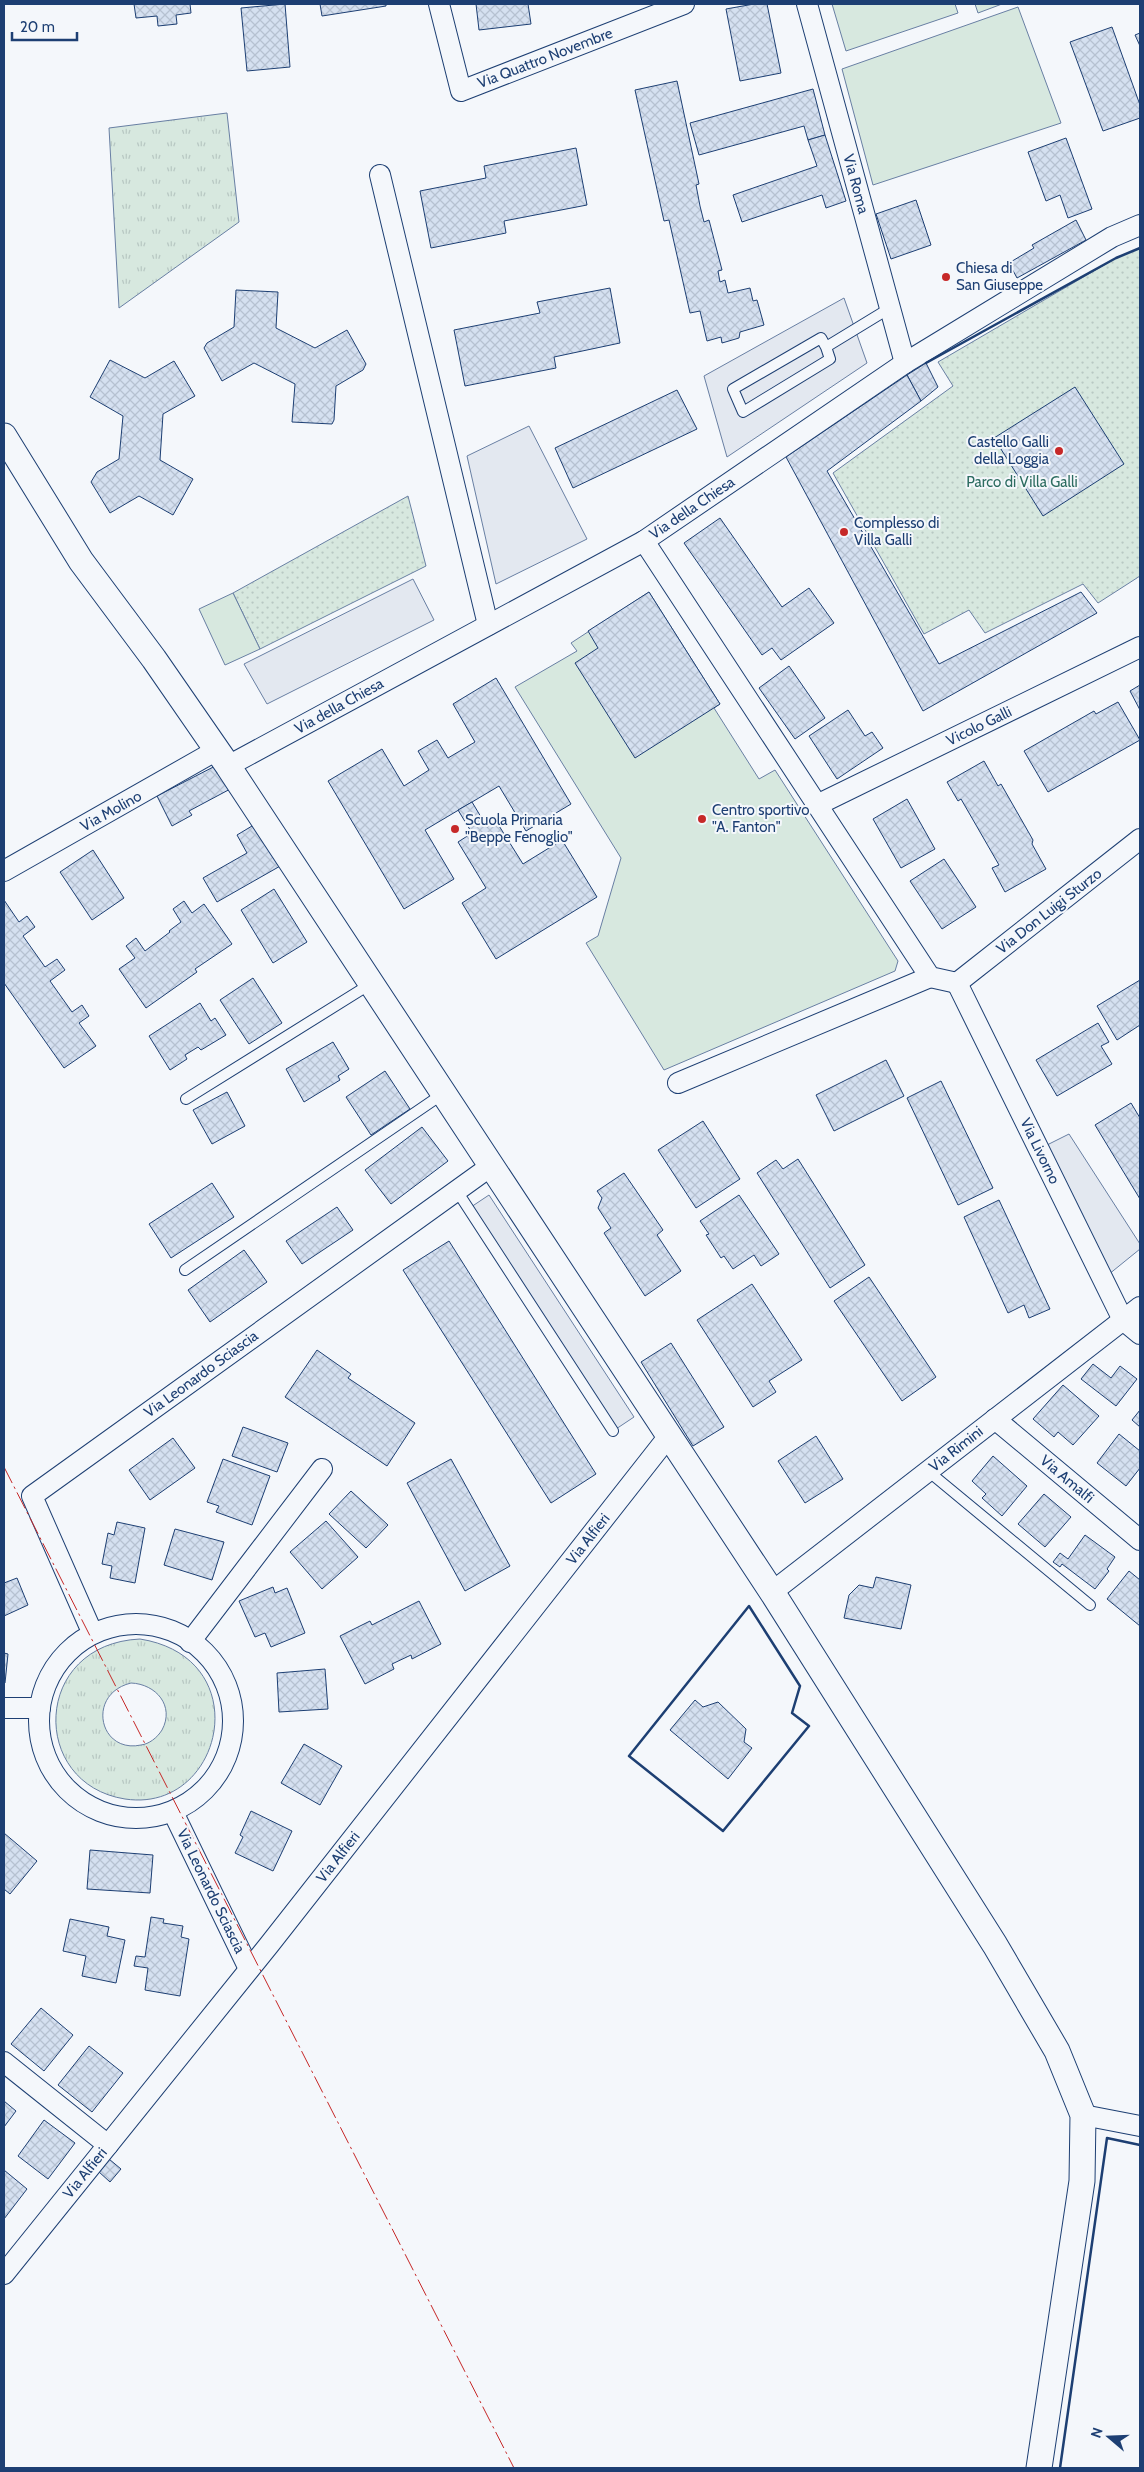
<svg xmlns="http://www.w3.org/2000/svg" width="1144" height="2472" viewBox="0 0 1144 2472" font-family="Cabin,sans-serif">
	<defs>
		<pattern id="grass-tufts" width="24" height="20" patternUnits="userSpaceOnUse" patternTransform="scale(1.25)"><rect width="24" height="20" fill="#d7e8df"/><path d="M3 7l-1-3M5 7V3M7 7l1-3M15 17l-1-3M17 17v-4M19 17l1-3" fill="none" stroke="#b8c8c3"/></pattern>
		<pattern id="park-dots" width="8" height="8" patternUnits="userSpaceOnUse" patternTransform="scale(1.25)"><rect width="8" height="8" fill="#d7e8df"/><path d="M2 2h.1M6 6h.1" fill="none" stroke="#b8c8c3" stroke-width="1.8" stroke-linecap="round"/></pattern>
		<pattern id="building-cross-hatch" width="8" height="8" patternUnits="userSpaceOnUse" patternTransform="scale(1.25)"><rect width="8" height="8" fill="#d5e0f0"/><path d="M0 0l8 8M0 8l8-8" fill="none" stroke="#b6c1d1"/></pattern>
	</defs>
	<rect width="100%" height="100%" fill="#f4f7fb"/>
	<g fill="url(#grass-tufts)" stroke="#687fa3" fill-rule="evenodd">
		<path d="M227 113 239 222 119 308 109 128Z"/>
		<path d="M140 1639C259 1658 223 1814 125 1799 29 1784 32 1644 140 1639ZM131 1683C156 1684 175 1706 162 1730 157 1738 149 1744 141 1745 99 1754 86 1694 131 1683Z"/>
	</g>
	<g fill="url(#park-dots)" stroke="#687fa3">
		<path d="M1140 248V576L1098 603 1083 584 985 633 969 610 924 634 833 473 953 386 938 362 1116 258Z"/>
		<path d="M408 496 426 566 260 649 233 593Z"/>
	</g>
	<g fill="#d7e8df" stroke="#687fa3">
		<path d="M832 4H955L958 13 846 51Z"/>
		<path d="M975 4H1002L978 13Z"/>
		<path d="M1018 7 1061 123 873 185 842 69Z"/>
		<path d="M649 592 720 704 714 708 759 779 775 770 898 961 895 971 664 1070 586 943 598 936 621 858 515 687 577 651 571 643Z"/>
		<path d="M233 593 260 649 225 665 199 609Z"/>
	</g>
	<g fill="#e3e8f0" stroke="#687fa3">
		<path d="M844 298 867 363 727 457 704 376Z"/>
		<path d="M529 426 587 539 496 584 467 456Z"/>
		<path d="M413 579 434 620 267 704 244 664Z"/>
		<path d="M1069 1134 1140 1244V1249L1103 1279 1039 1149Z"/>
		<path d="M489 1195 634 1417 613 1431 468 1209Z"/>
	</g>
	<g fill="url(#building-cross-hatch)" stroke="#1d3f73">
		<path d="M127 4H190L191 13 176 15 177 24 158 26 157 16 136 18 134 4Z"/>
		<path d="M285 4 290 67 247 71 241 8Z"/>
		<path d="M320 4H386V6L322 16Z"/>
		<path d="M476 4H528L531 24 479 30Z"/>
		<path d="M754 4H767L781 73 740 81 726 9Z"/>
		<path d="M1112 27 1140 105V118L1103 131 1070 42Z"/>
		<path d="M1140 33V46L1135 35Z"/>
		<path d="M677 81 699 184 696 185 700 206 704 222 709 220 722 270 718 271 720 282 725 280 728 293 750 288 753 301 757 300 764 325 740 332 739 338 722 343 721 337 707 341 700 311 690 313 669 220 664 221 635 90Z"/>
		<path d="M813 89 825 135 808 140 804 126 699 155 690 123Z"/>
		<path d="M825 135 846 201 826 208 822 195 742 222 733 195 817 166 808 140Z"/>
		<path d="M1066 138 1092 209 1068 218 1060 195 1046 201 1028 152Z"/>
		<path d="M576 148 587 205 504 221 506 233 431 248 420 191 486 178 484 166Z"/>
		<path d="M916 200 931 245 891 259 876 214Z"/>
		<path d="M1076 220 1086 240 1017 278 1009 263 1034 248 1032 245Z"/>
		<path d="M610 288 620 343 554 357 556 368 465 386 454 330 540 313 537 302Z"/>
		<path d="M236 290 278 292 276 328 315 348 347 330 366 364 363 370 336 386 334 420 332 424 292 422 295 384 254 363 222 381 204 348 207 343 234 327Z"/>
		<path d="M110 360 145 378 174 361 195 396 163 414 160 460 193 479 173 515 139 496 110 513 91 482 97 472 119 459 123 416 90 397Z"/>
		<path d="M926 363 938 387 921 401 907 375Z"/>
		<path d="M907 375 921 401 827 471 939 664 1081 592 1097 613 923 711 786 457Z"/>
		<path d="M1075 387 1124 464 1043 516 994 438Z"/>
		<path d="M677 390 697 429 573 488 555 448Z"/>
		<path d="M720 518 782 607 809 588 834 623 781 660 772 648 762 655 684 543Z"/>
		<path d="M649 592 720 704 635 758 575 663 598 648 588 631Z"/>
		<path d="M789 666 825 718 795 739 759 688Z"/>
		<path d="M496 678 571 804 526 831 499 786 425 830 454 879 404 909 328 781 382 749 404 786 429 770 418 751 437 740 448 758 475 742 453 704Z"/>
		<path d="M1140 685V710L1130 691Z"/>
		<path d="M1118 702 1140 740 1048 792 1024 751 1094 711 1096 714Z"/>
		<path d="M848 710 865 736 872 732 883 748 837 779 809 736Z"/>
		<path d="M984 761 998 786 1001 784 1033 840 1032 844 1046 869 1005 892 992 868 999 865 961 799 958 801 947 782Z"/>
		<path d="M221 763 234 787 189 811 192 815 172 826 157 796Z"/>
		<path d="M907 799 935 849 901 868 873 819Z"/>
		<path d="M472 802 487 827 496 821 523 864 562 840 597 897 496 959 462 903 486 888 458 842 472 833 458 810Z"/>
		<path d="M257 823 282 865 217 902 203 878 247 853 237 835Z"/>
		<path d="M93 850 124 898 92 920 60 872Z"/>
		<path d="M944 859 976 907 942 929 910 881Z"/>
		<path d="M274 889 307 942 273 963 241 910Z"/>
		<path d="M4 900 19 922 27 916 35 927 23 936 45 967 57 959 65 970 50 981 72 1012 82 1005 89 1016 79 1023 96 1046 64 1068 4 983Z"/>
		<path d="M184 901 192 913 204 904 232 944 195 969 197 972 146 1008 119 969 135 958 126 946 136 938 145 951 170 932 169 931 181 922 173 909Z"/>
		<path d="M253 978 282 1023 249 1044 220 1000Z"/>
		<path d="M1140 980V1025L1117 1040 1097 1006Z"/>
		<path d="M200 1003 211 1021 215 1018 226 1035 201 1050 198 1047 185 1055 187 1059 170 1070 149 1036Z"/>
		<path d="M1098 1023 1109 1042 1101 1046 1112 1064 1057 1096 1036 1060Z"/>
		<path d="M333 1042 349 1069 338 1076 340 1080 304 1102 286 1069Z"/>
		<path d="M886 1060 904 1096 834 1131 816 1095Z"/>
		<path d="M385 1071 410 1109 371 1135 346 1097Z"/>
		<path d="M941 1081 993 1188 958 1205 907 1098Z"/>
		<path d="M227 1092 245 1126 212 1144 193 1110Z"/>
		<path d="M1131 1103 1140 1118V1199L1095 1125Z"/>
		<path d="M703 1121 740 1179 696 1208 658 1150Z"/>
		<path d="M422 1127 448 1161 391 1204 365 1170Z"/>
		<path d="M798 1159 865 1265 830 1288 757 1173 776 1160 783 1169Z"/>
		<path d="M624 1173 663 1230 657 1235 681 1271 645 1296 604 1233 611 1228 598 1208 602 1198 597 1191Z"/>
		<path d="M212 1183 234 1217 171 1258 149 1224Z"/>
		<path d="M739 1195 779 1254 761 1266 754 1255 733 1269 724 1256 721 1258 706 1235 709 1234 700 1221Z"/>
		<path d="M999 1200 1050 1309 1029 1318 1024 1305 1008 1313 964 1217Z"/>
		<path d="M337 1207 353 1230 302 1264 286 1241Z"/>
		<path d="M449 1241 596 1474 551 1503 403 1270Z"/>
		<path d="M244 1250 267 1282 210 1322 188 1290Z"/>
		<path d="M869 1277 936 1377 902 1401 834 1301Z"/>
		<path d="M752 1284 802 1360 769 1381 776 1392 753 1407 697 1320Z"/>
		<path d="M671 1343 724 1427 693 1446 641 1362Z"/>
		<path d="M317 1350 351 1374 348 1378 415 1423 387 1466 285 1397Z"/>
		<path d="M1093 1364 1111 1378 1120 1366 1137 1379 1116 1406 1081 1379Z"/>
		<path d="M1063 1385 1099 1416 1073 1445 1058 1432 1054 1437 1033 1419Z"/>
		<path d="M1140 1410V1427L1132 1420Z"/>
		<path d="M243 1427 288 1443 277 1472 232 1456Z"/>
		<path d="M1119 1434 1140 1451V1468L1126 1486 1097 1463Z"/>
		<path d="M816 1436 843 1479 805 1503 778 1461Z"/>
		<path d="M173 1438 195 1468 150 1500 129 1470Z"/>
		<path d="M993 1456 1027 1486 1002 1516 982 1498 986 1494 972 1481Z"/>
		<path d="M223 1459 270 1476 252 1525 216 1512 219 1506 207 1502Z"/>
		<path d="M451 1459 510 1566 465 1591 407 1483Z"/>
		<path d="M351 1491 388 1525 366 1548 329 1514Z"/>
		<path d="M1044 1494 1071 1517 1045 1547 1018 1524Z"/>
		<path d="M326 1521 358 1557 322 1589 290 1552Z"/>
		<path d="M117 1522 145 1528 135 1583 110 1578 112 1566 102 1564 108 1533 114 1535Z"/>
		<path d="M175 1529 224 1542 212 1580 164 1565Z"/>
		<path d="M1085 1535 1115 1557 1107 1569 1109 1571 1095 1589 1062 1564 1060 1567 1053 1562 1060 1553 1068 1559Z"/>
		<path d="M1129 1571 1140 1580V1626L1107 1599Z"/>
		<path d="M876 1577 911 1585 901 1629 844 1618 849 1595 859 1585 873 1588Z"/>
		<path d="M17 1578 28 1605 4 1616V1583Z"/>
		<path d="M273 1587 275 1593 287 1588 305 1633 271 1647 265 1633 255 1637 239 1601Z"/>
		<path d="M419 1601 441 1644 412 1659 411 1655 392 1664 394 1669 365 1684 340 1636 370 1621 372 1625Z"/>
		<path d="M4 1653 8 1654 5 1683H4Z"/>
		<path d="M325 1669 328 1709 279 1712 277 1673Z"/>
		<path d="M695 1700 703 1707 718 1702 746 1729 744 1742 752 1748 728 1779 670 1730Z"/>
		<path d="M304 1744 342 1766 320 1805 281 1783Z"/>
		<path d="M251 1811 292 1831 273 1871 235 1853 243 1837 240 1835Z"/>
		<path d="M4 1833 37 1861 10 1894 4 1889Z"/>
		<path d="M90 1850 153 1855 150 1893 87 1889Z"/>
		<path d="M151 1917 164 1919 163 1923 183 1926 181 1937 189 1939 180 1996 145 1990 148 1968 134 1966 136 1956 145 1957Z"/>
		<path d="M70 1919 109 1927 107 1936 125 1940 116 1983 82 1976 86 1956 63 1951Z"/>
		<path d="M41 2008 73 2035 44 2071 11 2044Z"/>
		<path d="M89 2046 123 2073 92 2112 58 2085Z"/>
		<path d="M4 2101 16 2111 4 2127Z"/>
		<path d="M44 2120 75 2143 48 2179 18 2156Z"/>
		<path d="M109 2159 121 2169 110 2182 98 2171Z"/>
		<path d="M4 2170 27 2189 4 2219Z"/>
	</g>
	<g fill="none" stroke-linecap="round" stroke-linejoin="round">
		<defs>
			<g id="service">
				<path d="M826 347 830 359 743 412 733 389 821 338 826 347 890 308"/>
				<path d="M186 1099 372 983"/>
				<path d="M457 1191 613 1431"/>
				<path d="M185 1270 444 1093"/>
				<path d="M928 1471 1090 1605"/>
			</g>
			<g id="minor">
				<path d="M439 4 461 91 684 4"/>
				<path d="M807 4 905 363"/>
				<path d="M380 175 488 625"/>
				<path d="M644 541 930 977 957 983"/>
				<path d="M228 766 644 541 905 363 1112 237 1140 225"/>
				<path d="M817 805 1140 647"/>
				<path d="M4 871 217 750"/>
				<path d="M957 983 1123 1320 1140 1334"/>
				<path d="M957 983 1140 839"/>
				<path d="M678 1083 930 977"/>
				<path d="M995 1419 1140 1540"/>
				<path d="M772 1592 1140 1307"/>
				<circle cx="136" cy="1721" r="97"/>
				<path d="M92 1632 32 1496 491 1166"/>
				<path d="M190 1642 322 1469"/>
				<path d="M4 1708H40"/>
				<path d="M173 1812 249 1969"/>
				<path d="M4 2062 108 2145"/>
				<path d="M1083 2115 1140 2126"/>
				<path d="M4 2274 269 1945 668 1437"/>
			</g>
			<path id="tertiary" d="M4 436 81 561 154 659 228 766 772 1592 995 1945 1057 2051 1083 2115 1082 2181 1039 2468"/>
		</defs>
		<use href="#service" stroke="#1d3f73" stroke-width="12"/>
		<use href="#minor" stroke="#1d3f73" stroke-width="22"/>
		<use href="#tertiary" stroke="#1d3f73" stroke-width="27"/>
		<use href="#service" stroke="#f4f7fb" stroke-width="10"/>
		<use href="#minor" stroke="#f4f7fb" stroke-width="20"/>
		<use href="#tertiary" stroke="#f4f7fb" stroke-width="25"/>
		<g stroke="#1d3f73" stroke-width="2.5">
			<path d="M926 363 1116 258 1140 248"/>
			<path d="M749 1606 800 1686 792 1713 809 1726 723 1831 629 1756Z"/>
			<path d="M1060 2468 1107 2138 1140 2145"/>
		</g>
		<path stroke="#c62828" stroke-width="1" stroke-dasharray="18 4 2.5 4" stroke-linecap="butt" d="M4 1467 514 2468"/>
	</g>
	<g fill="#c62828" stroke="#f4f7fb" stroke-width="2">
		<circle cx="946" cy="277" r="5"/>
		<circle cx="1059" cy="451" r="5"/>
		<circle cx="844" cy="532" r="5"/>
		<circle cx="702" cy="819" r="5"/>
		<circle cx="455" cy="829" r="5"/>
	</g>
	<g text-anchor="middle" stroke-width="4" stroke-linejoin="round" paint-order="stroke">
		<g font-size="15" fill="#1d3f73" stroke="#f4f7fb">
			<text transform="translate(545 58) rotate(-21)" y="5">Via Quattro Novembre</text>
			<text transform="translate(856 184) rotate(75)" y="5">Via Roma</text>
			<text transform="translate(692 508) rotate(-34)" y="5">Via della Chiesa</text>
			<text transform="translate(339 706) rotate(-29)" y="5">Via della Chiesa</text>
			<text transform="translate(979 726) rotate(-26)" y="5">Vicolo Galli</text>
			<text transform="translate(111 811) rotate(-29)" y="5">Via Molino</text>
			<text transform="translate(1049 911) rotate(-38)" y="5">Via Don Luigi Sturzo</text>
			<text transform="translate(1040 1151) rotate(64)" y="5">Via Livorno</text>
			<text transform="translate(201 1374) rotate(-36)" y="5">Via Leonardo Sciascia</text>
			<text transform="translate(956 1449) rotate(-38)" y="5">Via Rimini</text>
			<text transform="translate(1067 1479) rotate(40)" y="5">Via Amalfi</text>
			<text transform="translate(588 1539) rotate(-52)" y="5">Via Alfieri</text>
			<text transform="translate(338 1857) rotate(-52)" y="5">Via Alfieri</text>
			<text transform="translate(211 1891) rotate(64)" y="5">Via Leonardo Sciascia</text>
			<text transform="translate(85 2173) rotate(-51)" y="5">Via Alfieri</text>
		</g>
		<g font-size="15" fill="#1d3f73" stroke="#f4f7fb" text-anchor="start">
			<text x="956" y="273">Chiesa di<tspan x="956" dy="17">San Giuseppe</tspan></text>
			<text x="1049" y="447" text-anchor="end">Castello Galli<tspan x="1049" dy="17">della Loggia</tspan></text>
			<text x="854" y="528">Complesso di<tspan x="854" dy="17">Villa Galli</tspan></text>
			<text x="712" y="815">Centro sportivo<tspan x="712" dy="17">"A. Fanton"</tspan></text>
			<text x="465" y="825">Scuola Primaria<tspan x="465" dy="17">"Beppe Fenoglio"</tspan></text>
		</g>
		<g font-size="15" fill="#2c6c60" stroke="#f4f7fb">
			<text x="1022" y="487">Parco di Villa Galli</text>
		</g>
	</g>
	<rect width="1144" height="2472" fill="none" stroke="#1d3f73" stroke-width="10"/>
	<g transform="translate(1109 2437) rotate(289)" stroke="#f4f7fb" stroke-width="4" paint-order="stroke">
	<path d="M0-4L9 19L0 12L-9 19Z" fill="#1d3f73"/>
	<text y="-8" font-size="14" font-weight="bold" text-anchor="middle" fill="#1d3f73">N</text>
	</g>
	<path d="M12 32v8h65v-8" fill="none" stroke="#1d3f73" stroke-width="2.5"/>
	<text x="20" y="32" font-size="15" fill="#1d3f73" stroke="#f4f7fb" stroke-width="4" paint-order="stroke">20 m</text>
</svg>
